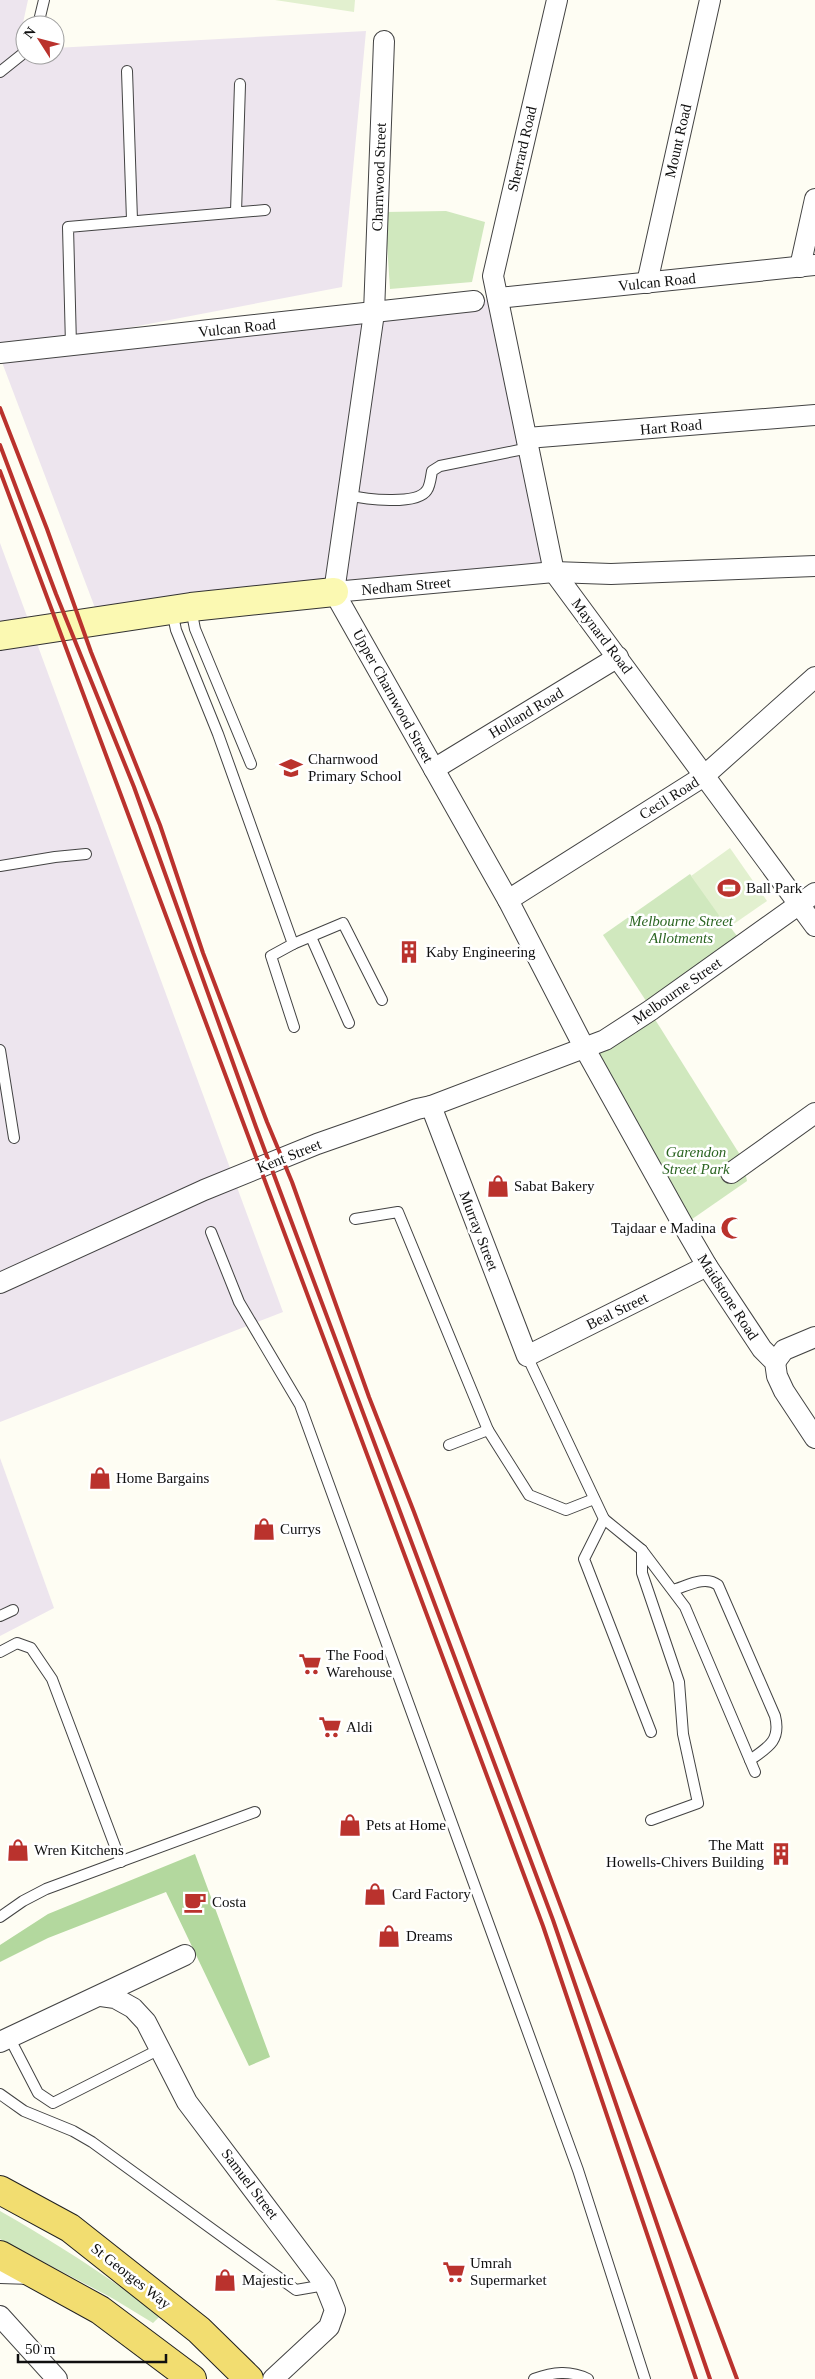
<svg xmlns="http://www.w3.org/2000/svg" width="815" height="2379" viewBox="0 0 815 2379" font-family="'Times New Roman',serif">
	<rect width="100%" height="100%" fill="#fefdf3"/>
	<g fill="#ede5ee">
		<path d="M0 0H28L19 41 25 43V55H55V48L366 31 342 287 7 351 499 298 554 572 100 621 0 357Z"/>
		<path d="M0 543 283 1312 0 1422Z"/>
		<path d="M0 1458 54 1608 0 1636Z"/>
	</g>
	<g fill="#d0e8be">
		<path d="M446 211 485 222 472 282 390 289 385 212Z"/>
		<path d="M690 874 737 936 674 990 650 1007 603 935Z"/>
		<path d="M651 1013 742 1158 747 1181 685 1224 587 1050Z"/>
		<path d="M0 2211C56 2243 109 2277 160 2316L153 2323 112 2298 0 2239Z"/>
	</g>
	<path fill="#b3d89e" d="M195 1854 270 2057 249 2066 166 1892 48 1938 0 1962V1945L48 1914Z"/>
	<g fill="#e2f0cf">
		<path d="M275 0H355L354 12Z"/>
		<path d="M730 848 767 901 728 928 691 876Z"/>
	</g>
	<g fill="none" stroke-linecap="round" stroke-linejoin="round">
		<defs>
			<g id="lane">
				<path d="M38 25 44 0"/>
				<path d="M127 71 132 220"/>
				<path d="M0 72 25 52"/>
				<path d="M236 212 240 84"/>
				<path d="M71 345 68 227 265 210"/>
				<path d="M348 495C364 499 417 506 427 490 430 486 431 477 432 471L440 466 529 448"/>
				<path d="M191 609 195 629 251 764"/>
				<path d="M172 611 176 630 218 734 293 944 271 956 294 1027"/>
				<path d="M0 866 55 857 86 854"/>
				<path d="M311 937 349 1023"/>
				<path d="M293 944 343 923 382 1000"/>
				<path d="M0 1050 14 1138"/>
				<path d="M355 1219 398 1212 488 1430"/>
				<path d="M211 1232 239 1302 300 1405 578 2170 645 2379"/>
				<path d="M527 1356 604 1519 584 1559 651 1732"/>
				<path d="M449 1445 488 1430 529 1495 566 1510 594 1499"/>
				<path d="M604 1519 642 1550 685 1607 755 1772"/>
				<path d="M642 1550V1573L679 1682 683 1734 698 1803 651 1820"/>
				<path d="M673 1590C687 1586 705 1575 718 1585L775 1716C781 1740 769 1747 750 1760"/>
				<path d="M0 1616 13 1610"/>
				<path d="M0 1652 17 1643 31 1648 52 1679 121 1862"/>
				<path d="M0 1917 23 1901 46 1889 255 1812"/>
				<path d="M9 2037 38 2093 53 2103 160 2049"/>
				<path d="M0 2094 24 2111 73 2131 92 2142 296 2290 325 2285"/>
				<path d="M534 2379C553 2372 570 2370 588 2379"/>
			</g>
			<g id="street">
				<path d="M557 0 493 276 554 572 815 926"/>
				<path d="M384 41 374 313 334 592 508 900 585 1049 682 1223 707 1266 762 1349 775 1362 777 1376 784 1391 815 1438"/>
				<path d="M800 267 815 199"/>
				<path d="M647 283 710 0"/>
				<path d="M499 298 815 265"/>
				<path d="M0 353 474 301"/>
				<path d="M527 438 815 415"/>
				<path d="M334 592 554 572 611 574 815 566"/>
				<path d="M434 769 618 657"/>
				<path d="M508 900 704 776 815 677"/>
				<path d="M431 1106 527 1356 707 1266"/>
				<path d="M731 1173 815 1113"/>
				<path d="M0 1283 204 1190 317 1144 417 1109 431 1106 605 1040 651 1010 815 893"/>
				<path d="M775 1362 784 1350 815 1337"/>
				<path d="M101 1996 115 1998 133 2008 146 2022 187 2102 325 2285 335 2310 329 2327 273 2379"/>
				<path d="M0 2042 185 1955"/>
				<path d="M0 2273 31 2274"/>
				<path d="M0 2316 57 2379"/>
			</g>
			<path id="secondary" d="M0 636 191 607 334 592"/>
			<g id="primary">
				<path d="M0 2190 70 2228 199 2330 249 2379"/>
				<path d="M0 2255 100 2310 192 2379"/>
			</g>
		</defs>
		<use href="#lane" stroke="#434343" stroke-width="12"/>
		<use href="#street" stroke="#434343" stroke-width="22"/>
		<use href="#secondary" stroke="#323232" stroke-width="30"/>
		<use href="#primary" stroke="#212121" stroke-width="30"/>
		<use href="#lane" stroke="#fff" stroke-width="10"/>
		<use href="#street" stroke="#fff" stroke-width="20"/>
		<use href="#secondary" stroke="#fbf9b2" stroke-width="28"/>
		<use href="#primary" stroke="#f2dd70" stroke-width="28"/>
		<g stroke="#ba322d" stroke-width="4">
			<path d="M0 408 47 529 91 652 160 825 203 953 267 1122 292 1182 369 1397 414 1512 737 2379"/>
			<path d="M0 445 56 594 134 787 256 1127 553 1920 710 2379"/>
			<path d="M0 471 543 1926 696 2379"/>
		</g>
	</g>
	<defs>
		<symbol id="school-bare" viewBox="-9 -9 18 18"><path d="M0-5L7-2L0 1L-7-2ZM-4 1L0 2.5L4 1V4Q0 6-4 4Z" fill="#ba322d" stroke="#fff" stroke-width="2.5" paint-order="stroke"/></symbol>
		<symbol id="stadium-bare" viewBox="-9 -9 18 18"><path d="M0-5a6.5 5 0 1 0 0 10a6.5 5 0 1 0 0-10ZM-3.5-1.8h7v3.6h-7Z" fill="#ba322d" stroke="#fff" stroke-width="2.5" paint-order="stroke"/></symbol>
		<symbol id="building-bare" viewBox="-9 -9 18 18"><path d="M-4-6H4V6H1V3H-1V6H-4ZM-2.5-4.3h1.7v1.8h-1.7ZM.8-4.3h1.7v1.8H.8ZM-2.5-1h1.7V.8h-1.7ZM.8-1h1.7V.8H.8Z" fill="#ba322d" stroke="#fff" stroke-width="2.5" paint-order="stroke"/></symbol>
		<symbol id="shop-bare" viewBox="-9 -9 18 18"><path d="M-5-2.5h2.3a2.7 3.5 0 0 1 5.4 0H5L5.5 6h-11ZM-1.5-2.5h3a1.5 2.3 0 0 0-3 0Z" fill="#ba322d" stroke="#fff" stroke-width="2.5" paint-order="stroke"/></symbol>
		<symbol id="mosque-bare" viewBox="-9 -9 18 18"><path d="M3.5-4.9A6 6 0 1 0 3.5 4.9A5 5 0 1 1 3.5-4.9Z" fill="#ba322d" stroke="#fff" stroke-width="2.5" paint-order="stroke"/></symbol>
		<symbol id="supermarket-bare" viewBox="-9 -9 18 18"><path d="M-6-5.5h2.5l.6 2H6L4.5 2H-2.5L-4.4-4H-6ZM-1.5 3.2a1.3 1.3 0 1 0 .1 0ZM3 3.2a1.3 1.3 0 1 0 .1 0Z" fill="#ba322d" stroke="#fff" stroke-width="2.5" paint-order="stroke"/></symbol>
		<symbol id="cafe-bare" viewBox="-9 -9 18 18"><path d="M-5.5-4.5H6V0H3Q3 3.5 0 3.5H-2.5Q-5.5 3.5-5.5 0ZM3-3.2v2h1.7v-2ZM-6 4.5H4V6H-6Z" fill="#ba322d" stroke="#fff" stroke-width="2.5" paint-order="stroke"/></symbol>
	</defs>
	<g fill-rule="evenodd">
		<use href="#school-bare" x="275" y="752" width="32" height="32"/>
		<use href="#stadium-bare" x="713" y="872" width="32" height="32"/>
		<use href="#building-bare" x="393" y="936" width="32" height="32"/>
		<use href="#shop-bare" x="482" y="1170" width="32" height="32"/>
		<use href="#mosque-bare" x="716" y="1212" width="32" height="32"/>
		<use href="#shop-bare" x="84" y="1462" width="32" height="32"/>
		<use href="#shop-bare" x="248" y="1513" width="32" height="32"/>
		<use href="#supermarket-bare" x="294" y="1648" width="32" height="32"/>
		<use href="#supermarket-bare" x="314" y="1711" width="32" height="32"/>
		<use href="#shop-bare" x="334" y="1809" width="32" height="32"/>
		<use href="#shop-bare" x="2" y="1834" width="32" height="32"/>
		<use href="#building-bare" x="765" y="1838" width="32" height="32"/>
		<use href="#shop-bare" x="359" y="1878" width="32" height="32"/>
		<use href="#cafe-bare" x="179" y="1886" width="32" height="32"/>
		<use href="#shop-bare" x="373" y="1920" width="32" height="32"/>
		<use href="#supermarket-bare" x="438" y="2256" width="32" height="32"/>
		<use href="#shop-bare" x="209" y="2264" width="32" height="32"/>
	</g>
	<g text-anchor="middle" stroke-width="5" stroke-linejoin="round" paint-order="stroke">
		<g font-size="15" fill="#101010" stroke="#fff">
			<text transform="translate(678 141) rotate(-77)" y="5">Mount Road</text>
			<text transform="translate(522 149) rotate(-77)" y="5">Sherrard Road</text>
			<text transform="translate(379 177) rotate(-88)" y="5">Charnwood Street</text>
			<text transform="translate(657 282) rotate(-6)" y="5">Vulcan Road</text>
			<text transform="translate(237 328) rotate(-6)" y="5">Vulcan Road</text>
			<text transform="translate(671 427) rotate(-5)" y="5">Hart Road</text>
			<text transform="translate(406 586) rotate(-5)" y="5">Nedham Street</text>
			<text transform="translate(602 636) rotate(53)" y="5">Maynard Road</text>
			<text transform="translate(393 696) rotate(61)" y="5">Upper Charnwood Street</text>
			<text transform="translate(526 713) rotate(-31)" y="5">Holland Road</text>
			<text transform="translate(669 798) rotate(-32)" y="5">Cecil Road</text>
			<text transform="translate(677 991) rotate(-35)" y="5">Melbourne Street</text>
			<text transform="translate(289 1156) rotate(-22)" y="5">Kent Street</text>
			<text transform="translate(479 1231) rotate(69)" y="5">Murray Street</text>
			<text transform="translate(728 1297) rotate(57)" y="5">Maidstone Road</text>
			<text transform="translate(617 1311) rotate(-26)" y="5">Beal Street</text>
			<text transform="translate(250 2184) rotate(53)" y="5">Samuel Street</text>
			<text transform="translate(131 2276) rotate(38)" y="5">St Georges Way</text>
		</g>
		<g font-size="15" fill="#101010" stroke="#fff" text-anchor="start">
			<text x="308" y="764">Charnwood<tspan x="308" dy="17">Primary School</tspan></text>
			<text x="746" y="893">Ball Park</text>
			<text x="426" y="957">Kaby Engineering</text>
			<text x="514" y="1191">Sabat Bakery</text>
			<text x="716" y="1233" text-anchor="end">Tajdaar e Madina</text>
			<text x="116" y="1483">Home Bargains</text>
			<text x="280" y="1534">Currys</text>
			<text x="326" y="1660">The Food<tspan x="326" dy="17">Warehouse</tspan></text>
			<text x="346" y="1732">Aldi</text>
			<text x="366" y="1830">Pets at Home</text>
			<text x="764" y="1850" text-anchor="end">The Matt<tspan x="764" dy="17">Howells-Chivers Building</tspan></text>
			<text x="34" y="1855">Wren Kitchens</text>
			<text x="392" y="1899">Card Factory</text>
			<text x="212" y="1907">Costa</text>
			<text x="406" y="1941">Dreams</text>
			<text x="470" y="2268">Umrah<tspan x="470" dy="17">Supermarket</tspan></text>
			<text x="242" y="2285">Majestic</text>
		</g>
		<g font-size="15" font-style="italic" fill="#2b6522" stroke="#fff">
			<text x="681" y="926">Melbourne Street<tspan x="681" dy="17">Allotments</tspan></text>
			<text x="696" y="1157">Garendon<tspan x="696" dy="17">Street Park</tspan></text>
		</g>
	</g>
	<g transform="translate(40 40) rotate(306)"><circle r="24" fill="#ffffff" stroke="#9f9f9f"/>
	<path d="M0-4L9 19L0 12L-9 19Z" fill="#ba322d"/>
	<text y="-8" font-size="14" font-weight="bold" text-anchor="middle" fill="#101010">N</text>
	</g>
	<path d="M18 2354v8h148v-8" fill="none" stroke="#101010" stroke-width="2.5"/>
	<text x="25" y="2354" font-size="15" fill="#101010" stroke="#ffffff" stroke-width="4" paint-order="stroke">50 m</text>
</svg>
